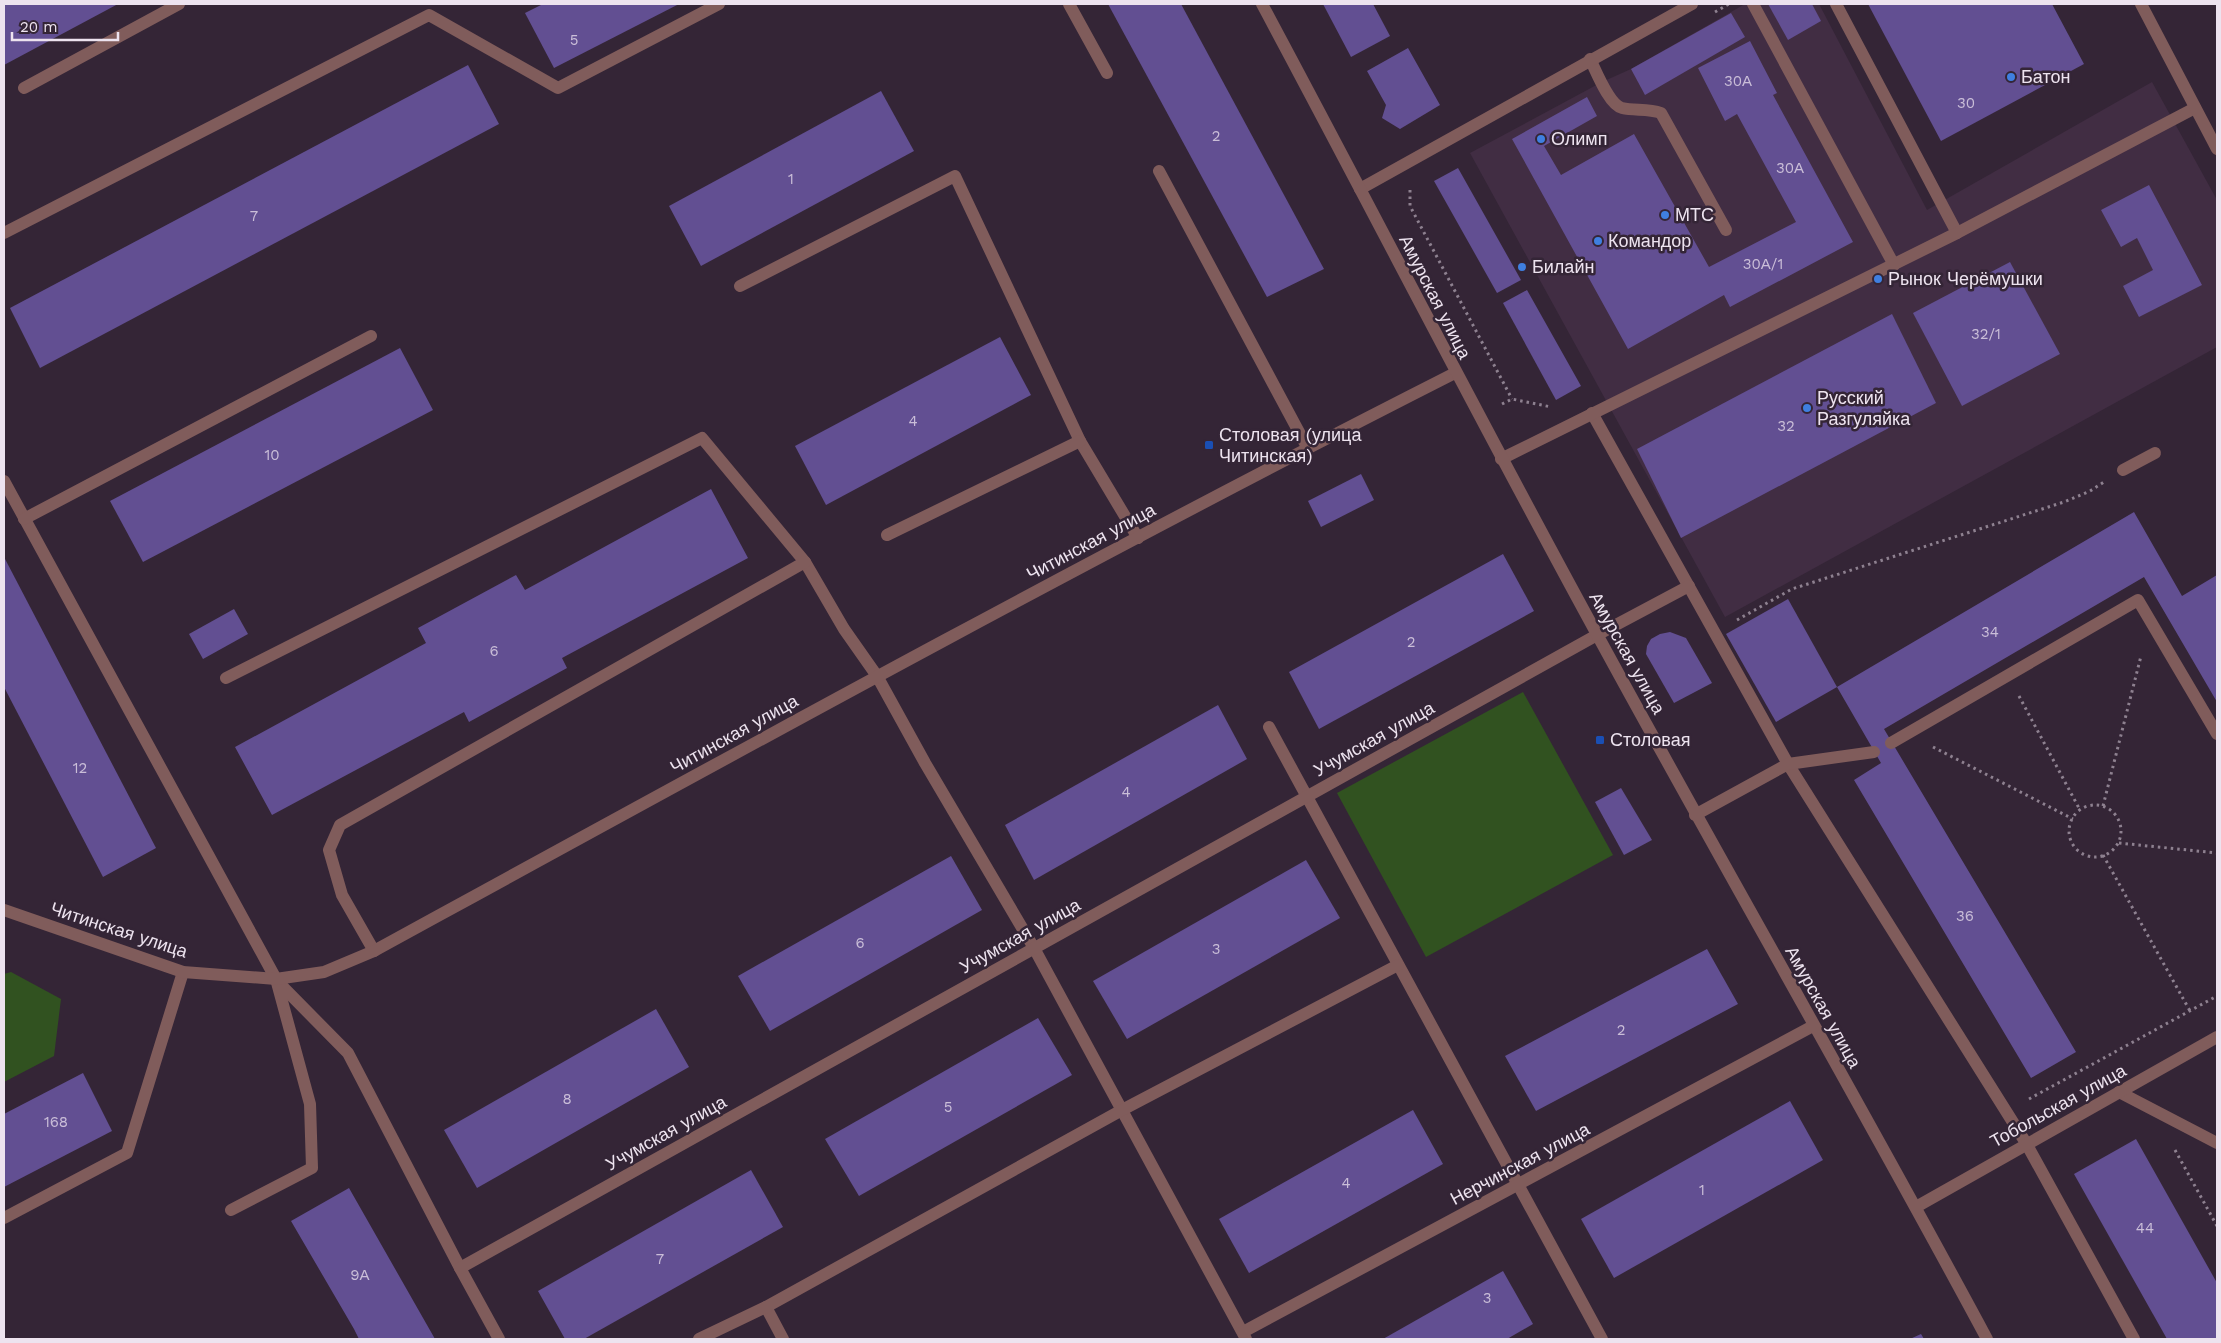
<svg xmlns="http://www.w3.org/2000/svg" width="2221" height="1343" viewBox="0 0 2221 1343" font-family="'Work Sans',sans-serif">
	<rect width="100%" height="100%" fill="#342536"/>
	<path fill="#412d43" d="M1745 4H1819L1927 210 2152 82 2217 200V347L1725 617 1470 153 1602 82 1631 69Z"/>
	<g fill="#315220">
		<path d="M1523 692 1613 855 1426 957 1337 793Z"/>
		<path d="M11 972 61 999 54 1056 4 1082V974Z"/>
	</g>
	<g fill="#624f92">
		<path d="M4 4H118L4 65Z"/>
		<path d="M543 4H679L554 68 525 13Z"/>
		<path d="M1108 4H1181L1324 269 1267 297Z"/>
		<path d="M1323 4H1373L1390 36 1351 57Z"/>
		<path d="M1768 4H1812L1821 21 1788 40Z"/>
		<path d="M1868 4H2052L2084 64 1941 141Z"/>
		<path d="M1731 13 1745 37 1645 95 1631 69Z"/>
		<path d="M1750 41 1777 93 1773 95 1853 242 1730 307 1724 295 1628 349 1512 139 1587 97 1597 116 1544 146 1561 175 1634 134 1709 267 1796 222 1737 114 1725 121 1698 68Z"/>
		<path d="M1408 48 1440 105 1400 129 1382 118 1386 105 1367 71Z"/>
		<path d="M468 65 499 124 40 368 10 308Z"/>
		<path d="M881 91 914 151 701 266 669 206Z"/>
		<path d="M1458 168 1521 280 1497 293 1434 181Z"/>
		<path d="M2149 185 2202 285 2139 317 2123 286 2153 270 2137 238 2121 247 2101 210Z"/>
		<path d="M2010 262 2060 354 1962 406 1913 313Z"/>
		<path d="M1527 290 1581 386 1556 400 1503 303Z"/>
		<path d="M1892 314 1936 403 1681 538 1637 449Z"/>
		<path d="M1000 337 1031 395 826 505 795 446Z"/>
		<path d="M400 348 433 410 143 562 110 501Z"/>
		<path d="M1361 474 1374 500 1321 527 1308 501Z"/>
		<path d="M711 489 748 558 562 658 567 668 469 722 464 712 272 815 235 747 426 643 418 628 516 575 525 590Z"/>
		<path d="M2134 512 2182 596 2217 575V702L2144 577 1884 729 2076 1052 2031 1078 1854 780 1881 763 1837 687Z"/>
		<path d="M1503 554 1534 611 1319 729 1289 672Z"/>
		<path d="M4 557 156 848 103 877 4 687Z"/>
		<path d="M1788 599 1837 687 1776 722 1726 634Z"/>
		<path d="M234 609 248 634 203 659 189 634Z"/>
		<path d="M1670 632 1686 638 1712 683 1674 703 1646 654 1647 646 1651 639 1660 634Z"/>
		<path d="M1218 705 1247 759 1034 880 1005 825Z"/>
		<path d="M1621 788 1652 840 1624 855 1595 802Z"/>
		<path d="M951 856 982 910 770 1031 738 976Z"/>
		<path d="M1306 860 1340 918 1127 1039 1093 981Z"/>
		<path d="M1707 949 1738 1004 1536 1111 1505 1056Z"/>
		<path d="M656 1009 689 1067 477 1188 444 1130Z"/>
		<path d="M1038 1018 1072 1075 859 1196 825 1139Z"/>
		<path d="M83 1073 112 1131 4 1187V1114Z"/>
		<path d="M1790 1101 1823 1160 1614 1278 1581 1219Z"/>
		<path d="M1413 1110 1443 1164 1249 1273 1219 1219Z"/>
		<path d="M2136 1139 2217 1283V1339H2167L2074 1174Z"/>
		<path d="M751 1170 783 1227 584 1339H565L538 1291Z"/>
		<path d="M349 1188 435 1339H359L354 1329 291 1221Z"/>
		<path d="M1503 1271 1533 1324 1507 1339H1383Z"/>
		<path d="M1921 1334 1924 1339H1910Z"/>
	</g>
	<g fill="none" stroke-linecap="round" stroke-linejoin="round">
		<g stroke="#8e8190" stroke-width="3" stroke-dasharray="2.5 4" stroke-linecap="butt">
			<path d="M1715 12 1729 4"/>
			<path d="M1410 190V206L1512 399"/>
			<path d="M1502 404 1512 399 1551 407"/>
			<path d="M1737 620 1792 589 2064 502 2090 491 2104 482"/>
			<path d="M2019 696 2080 810"/>
			<path d="M1933 747 2073 819"/>
			<circle cx="2095" cy="831" r="26"/>
			<path d="M2103 806 2141 656"/>
			<path d="M2119 843 2217 853"/>
			<path d="M2103 855 2190 1011"/>
			<path d="M2029 1099 2217 996"/>
			<path d="M2175 1150 2217 1226"/>
		</g>
		<g stroke="#805c5b" stroke-width="12">
			<path d="M1069 4 1107 73"/>
			<path d="M1753 4 1894 265"/>
			<path d="M1836 4 1957 233"/>
			<path d="M1590 59C1596 71 1609 105 1622 108 1635 111 1648 108 1661 113L1726 230"/>
			<path d="M24 88 179 4"/>
			<path d="M1159 171 1307 447"/>
			<path d="M1360 189 1692 4"/>
			<path d="M4 233 429 15 558 88 719 4"/>
			<path d="M740 286 955 176 1080 441 1138 538"/>
			<path d="M1592 413 1788 764 2026 1143 2134 1339"/>
			<path d="M1501 459 1957 233 2195 108"/>
			<path d="M2123 470 2155 453"/>
			<path d="M4 481 276 979 310 1104 312 1168 231 1210"/>
			<path d="M24 519 371 336"/>
			<path d="M887 535 1080 441"/>
			<path d="M1597 635 1689 586"/>
			<path d="M226 678 702 438 805 562 844 629 877 676 925 763 1034 948 1246 1339"/>
			<path d="M1891 743 2138 600 2217 734"/>
			<path d="M1695 815 1788 764 1874 752"/>
			<path d="M374 951 342 895 329 850 340 825 805 562"/>
			<path d="M277 981 348 1053 460 1268 499 1339"/>
			<path d="M2119 1092 2217 1143"/>
			<path d="M4 1218 127 1153 183 972"/>
		</g>
		<g stroke="#805c5b" stroke-width="12">
			<path d="M2141 4 2217 149"/>
			<path d="M1269 727 1602 1339"/>
			<path d="M4 910 183 972 276 979 324 972 374 951C732 755 1090 558 1455 373"/>
			<path d="M1916 1207 2217 1037"/>
			<path d="M460 1268 1597 635"/>
			<path d="M766 1307 783 1339"/>
			<path d="M1243 1332 1813 1026"/>
			<path d="M699 1339 766 1307 1122 1110 1398 965"/>
		</g>
		<path stroke="#805c5b" stroke-width="12" d="M1262 4C1375 215 1484 428 1599 638 1727 873 1861 1104 1987 1339"/>
	</g>
	<g fill="#3f7fe0" stroke="#342536" stroke-width="2">
		<circle cx="2011" cy="77" r="5"/>
		<circle cx="1541" cy="139" r="5"/>
		<circle cx="1665" cy="215" r="5"/>
		<circle cx="1598" cy="241" r="5"/>
		<circle cx="1522" cy="267" r="5"/>
		<circle cx="1878" cy="279" r="5"/>
		<circle cx="1807" cy="408" r="5"/>
	</g>
	<g fill="#1a4fb4" stroke="#342536" stroke-width="2">
		<rect x="1204" y="440" width="10" height="10" rx="2.5"/>
		<rect x="1595" y="735" width="10" height="10" rx="2.5"/>
	</g>
	<g text-anchor="middle" stroke-width="5" stroke-linejoin="round" paint-order="stroke">
		<g font-size="15" fill="#cabed8">
			<text x="574" y="45">5</text>
			<text x="1738" y="86">30А</text>
			<text x="1966" y="108">30</text>
			<text x="1216" y="141">2</text>
			<text x="1790" y="173">30А</text>
			<text x="791" y="184">1</text>
			<text x="254" y="221">7</text>
			<text x="1763" y="269">30А/1</text>
			<text x="1986" y="339">32/1</text>
			<text x="913" y="426">4</text>
			<text x="1786" y="431">32</text>
			<text x="272" y="460">10</text>
			<text x="1990" y="637">34</text>
			<text x="1411" y="647">2</text>
			<text x="494" y="656">6</text>
			<text x="80" y="773">12</text>
			<text x="1126" y="797">4</text>
			<text x="1965" y="921">36</text>
			<text x="860" y="948">6</text>
			<text x="1216" y="954">3</text>
			<text x="1621" y="1035">2</text>
			<text x="567" y="1104">8</text>
			<text x="948" y="1112">5</text>
			<text x="56" y="1127">168</text>
			<text x="1346" y="1188">4</text>
			<text x="1702" y="1195">1</text>
			<text x="2145" y="1233">44</text>
			<text x="660" y="1264">7</text>
			<text x="360" y="1280">9А</text>
			<text x="1487" y="1303">3</text>
		</g>
		<g font-size="18" fill="#ede3ef" stroke="#342536" text-anchor="start">
			<text x="2021" y="83">Батон</text>
			<text x="1551" y="145">Олимп</text>
			<text x="1675" y="221">МТС</text>
			<text x="1608" y="247">Командор</text>
			<text x="1532" y="273">Билайн</text>
			<text x="1888" y="285">Рынок Черёмушки</text>
			<text x="1817" y="404">Русский<tspan x="1817" dy="21">Разгуляйка</tspan></text>
			<text x="1219" y="441">Столовая (улица<tspan x="1219" dy="21">Читинская)</tspan></text>
			<text x="1610" y="746">Столовая</text>
		</g>
		<g font-size="18" fill="#ede3ef" stroke="#342536">
			<text transform="translate(1435 297) rotate(63)" y="6">Амурская улица</text>
			<text transform="translate(1091 542) rotate(-28)" y="6">Читинская улица</text>
			<text transform="translate(1627 653) rotate(61)" y="6">Амурская улица</text>
			<text transform="translate(734 734) rotate(-29)" y="6">Читинская улица</text>
			<text transform="translate(1374 739) rotate(-29)" y="6">Учумская улица</text>
			<text transform="translate(119 930) rotate(18)" y="6">Читинская улица</text>
			<text transform="translate(1020 936) rotate(-29)" y="6">Учумская улица</text>
			<text transform="translate(1823 1007) rotate(61)" y="6">Амурская улица</text>
			<text transform="translate(2058 1106) rotate(-29)" y="6">Тобольская улица</text>
			<text transform="translate(666 1133) rotate(-29)" y="6">Учумская улица</text>
			<text transform="translate(1520 1164) rotate(-28)" y="6">Нерчинская улица</text>
		</g>
	</g>
	<rect width="2221" height="1343" fill="none" stroke="#ede3ef" stroke-width="10"/>
	<path d="M12 32v8h106v-8" fill="none" stroke="#ede3ef" stroke-width="2.5"/>
	<text x="20" y="32" font-size="15" fill="#ede3ef" stroke="#342536" stroke-width="4" paint-order="stroke">20 m</text>
</svg>
